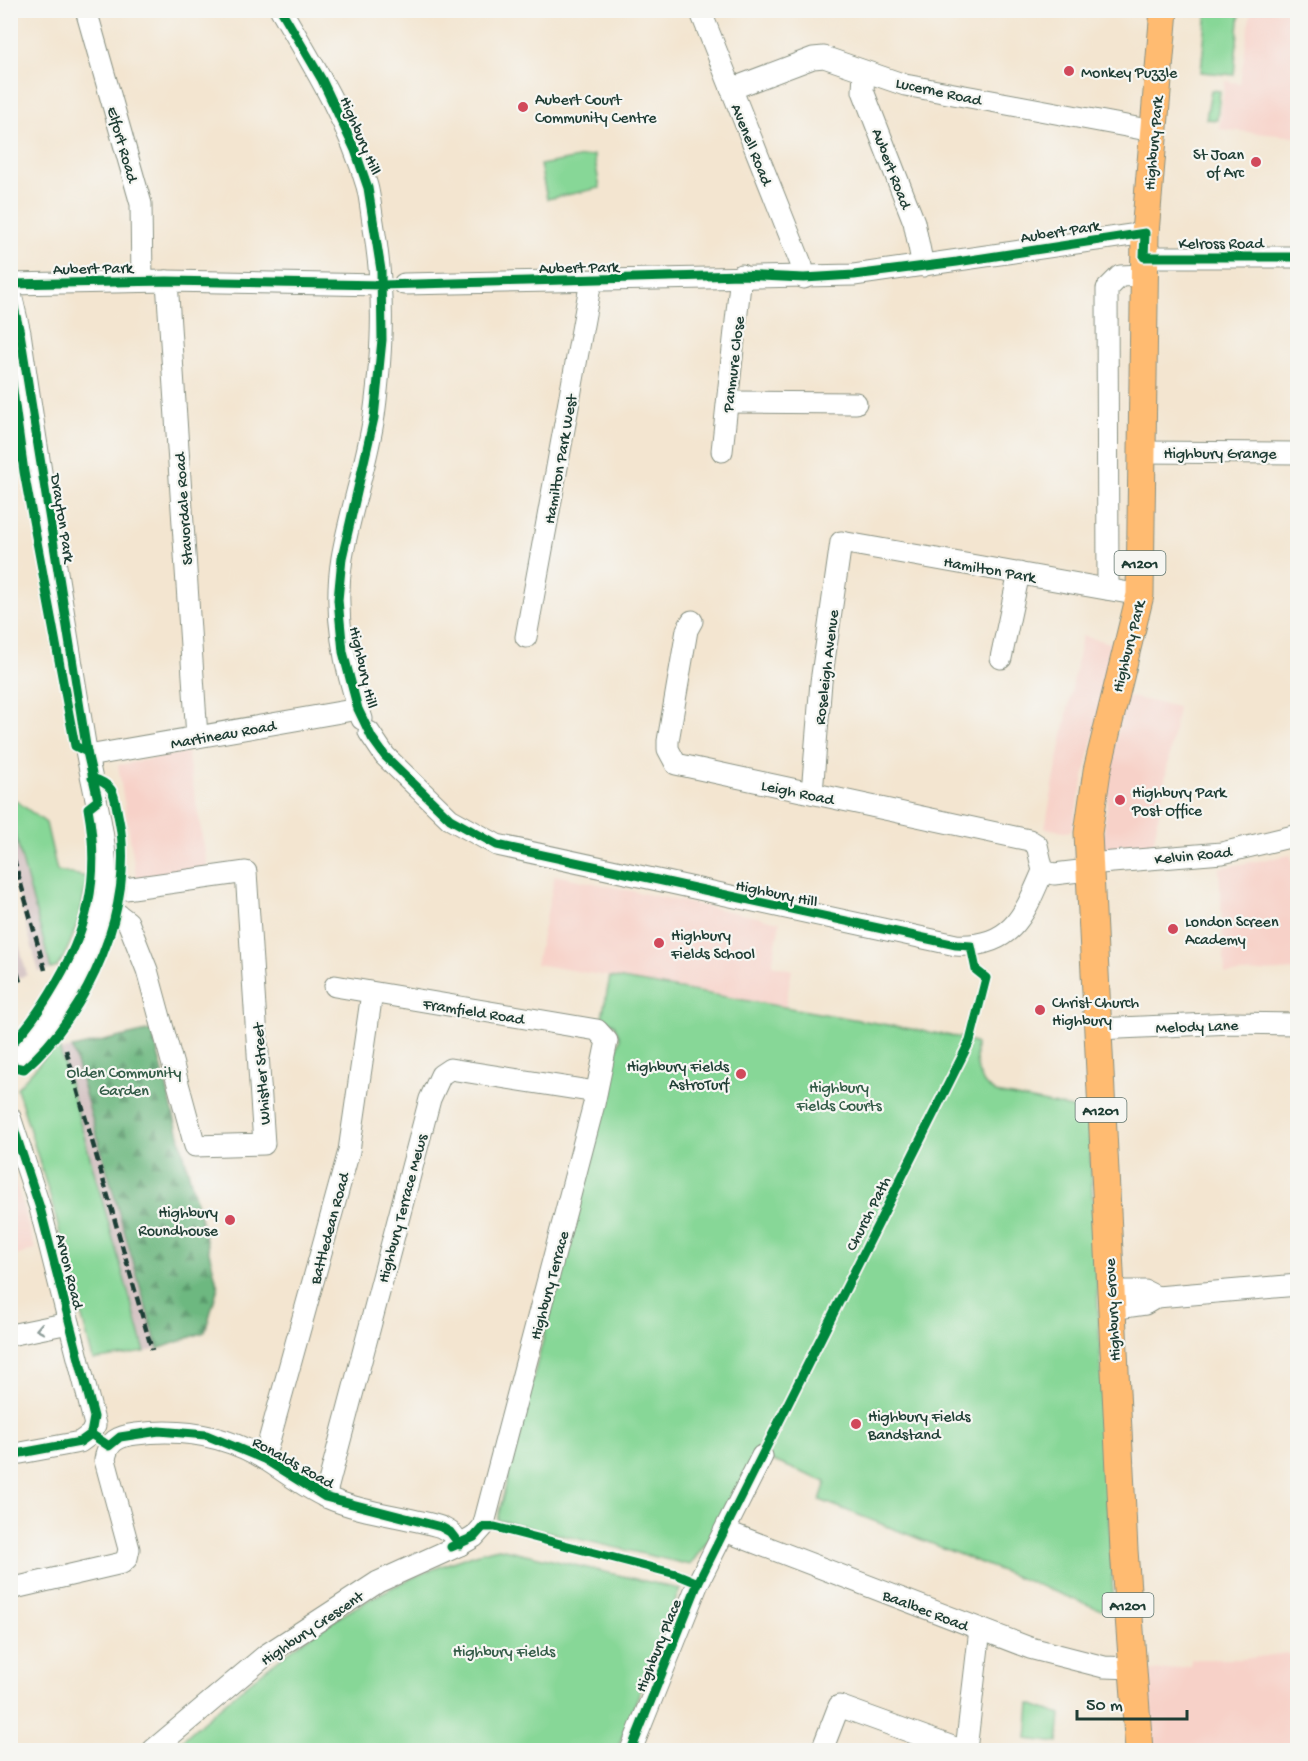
<svg xmlns="http://www.w3.org/2000/svg" width="1308" height="1761" viewBox="0 0 1308 1761" font-family="'Gochi Hand',sans-serif">
	<defs>
		<pattern id="forest-firs" width="22" height="20" patternUnits="userSpaceOnUse" patternTransform="scale(1.5)"><rect width="22" height="20" fill="#6db880"/><path d="M5 1l3.5 6h-7zM16 11l3.5 6h-7z" fill="#59976a"/></pattern>
	</defs>
	<rect width="100%" height="100%" fill="#f6f6f2"/>
	<filter id="ink" filterUnits="userSpaceOnUse"><feTurbulence type="fractalNoise" baseFrequency=".0167" numOctaves="2"/><feDisplacementMap in="SourceGraphic" scale="12" xChannelSelector="R" yChannelSelector="G"/><feConvolveMatrix kernelMatrix="1 2 1 2 8 2 1 2 1" color-interpolation-filters="sRGB"/></filter>
	<filter id="wash" filterUnits="userSpaceOnUse"><feTurbulence type="fractalNoise" baseFrequency=".008" numOctaves="4" result="noise"/><feDisplacementMap in="SourceGraphic" scale="24" xChannelSelector="R" yChannelSelector="G"/><feGaussianBlur stdDeviation="1.35" result="paint"/><feColorMatrix in="noise" values="0 0 0 0 0 0 0 0 0 0 0 0 0 0 0 0 0 1.4 0 .05"/><feComposite in="paint" operator="in"/></filter>
	<g filter="url(#wash)">
		<rect width="100%" height="100%" fill="#f3e5d0"/>
		<g fill="#f7d1c8">
			<path d="M1251 10 1297 11V137L1219 129 1225 81 1240 83Z"/>
			<path d="M1082 636 1115 644 1072 829 1068 832 1045 828Z"/>
			<path d="M1125 696 1178 707 1153 846 1140 850H1107L1102 848 1112 758Z"/>
			<path d="M187 752 208 868 137 881 118 765Z"/>
			<path d="M1291 855 1297 893V970L1225 974 1219 868Z"/>
			<path d="M555 875 780 922 772 965 792 970 785 1007 536 964Z"/>
			<path d="M10 1163 35 1249 11 1258H10Z"/>
			<path d="M1287 1653 1288 1655 1297 1654V1750H1152L1146 1672 1191 1666V1659H1243Z"/>
		</g>
		<g fill="#d2bfc0">
			<path d="M10 819 51 969 39 972 11 870Z"/>
			<path d="M10 912 27 975 11 980H10Z"/>
			<path d="M72 1048 158 1349 145 1352 60 1051Z"/>
		</g>
		<g fill="#87d797" stroke="#538a66" stroke-width="1.5">
			<path d="M1207 10 1240 11 1234 75 1201 72Z"/>
			<path d="M1211 90 1220 91 1217 120 1206 119Z"/>
			<path d="M594 155 600 188 547 199 540 165Z"/>
			<path d="M11 797 46 823 57 871 88 877C82 908 75 941 57 967L51 969 11 819Z"/>
			<path d="M610 977 963 1038 976 1044C975 1065 977 1082 996 1093L1088 1111 1114 1615 820 1500 826 1482 756 1454 723 1520 690 1565 497 1520 620 1038 614 1024 602 1017Z"/>
			<path d="M58 1043 60 1051 145 1352 93 1360 52 1203 17 1088Z"/>
			<path d="M499 1548 680 1589 617 1750H171C253 1676 341 1602 447 1564 464 1558 481 1551 499 1548Z"/>
			<path d="M1030 1704 1061 1715 1058 1743 1027 1739Z"/>
		</g>
		<path fill="url(#forest-firs)" stroke="#467a5a" stroke-width="1.5" d="M152 1030 218 1287 205 1332 158 1349 72 1048Z"/>
	</g>
	<g filter="url(#ink)">
		<g fill="none" stroke-linecap="round" stroke-linejoin="round">
			<defs>
				<g id="minor">
					<path d="M86 10 141 204 142 281"/>
					<path d="M281 10C314 66 349 123 367 186 370 197 371 210 373 222 385 291 383 347 374 416 367 464 350 511 342 558 333 613 344 667 362 719"/>
					<path d="M700 10 802 266 804 278"/>
					<path d="M864 72 863 91 914 222 923 266"/>
					<path d="M731 89 813 58 824 57 905 85 1153 131"/>
					<path d="M1144 257H1298"/>
					<path d="M167 281 197 737"/>
					<path d="M10 284 167 281 382 285"/>
					<path d="M404 284 854 275 1145 233"/>
					<path d="M10 290 20 333C40 472 63 611 86 750 96 805 113 854 102 911 90 971 52 1021 10 1064"/>
					<path d="M728 402 856 403"/>
					<path d="M722 451 741 275"/>
					<path d="M1143 452 1298 453"/>
					<path d="M1108 589 1107 289 1120 276 1145 275"/>
					<path d="M692 621 687 630 668 741V749L676 764 1029 840 1037 845 1043 871"/>
					<path d="M526 637 591 281"/>
					<path d="M1001 658 1019 573"/>
					<path d="M369 732 385 756 450 819 497 845 956 945C1012 948 1024 915 1043 871L1054 874 1088 870"/>
					<path d="M88 756 358 709"/>
					<path d="M812 793 821 682 841 542 1140 595"/>
					<path d="M1088 864 1222 853 1298 835"/>
					<path d="M103 909 116 913 128 922 147 970 195 1146 264 1144 246 872 118 890"/>
					<path d="M1097 1029 1233 1023 1298 1024"/>
					<path d="M10 1117 40 1208 95 1425 91 1434 80 1442 10 1455"/>
					<path d="M1110 1291H1145L1157 1297 1145 1304 1111 1309"/>
					<path d="M1157 1297 1298 1285"/>
					<path d="M10 1335 69 1323"/>
					<path d="M264 1459 349 1151 372 993"/>
					<path d="M325 1497 430 1099 441 1075 450 1069 596 1092"/>
					<path d="M725 1531 1030 1648 1104 1667 1133 1668"/>
					<path d="M10 1589 122 1563 127 1558 129 1549 105 1460C107 1441 119 1436 136 1434 182 1428 228 1436 268 1461 287 1473 306 1488 326 1497 362 1513 404 1516 441 1527L450 1532 460 1545"/>
					<path d="M153 1750 266 1655 378 1582 460 1545 474 1537 483 1527 594 1104 607 1041 597 1030 335 986"/>
					<path d="M631 1750 698 1583 762 1456"/>
					<path d="M822 1750 839 1706 961 1750"/>
					<path d="M966 1750 980 1629"/>
				</g>
				<path id="major" d="M1139 1750 1124 1550 1088 833 1097 771 1140 595 1145 233 1164 10"/>
			</defs>
			<use href="#minor" stroke="#899182" stroke-width="23"/>
			<use href="#major" stroke="#899182" stroke-width="29"/>
			<use href="#minor" stroke="#fff" stroke-width="21"/>
			<use href="#major" stroke="#ffbb71" stroke-width="27"/>
			<g stroke="#1f3d34" stroke-width="4.5" stroke-dasharray="9 4.5" stroke-linecap="butt">
				<path d="M10 845 45 970"/>
				<path d="M10 947 20 982"/>
				<path d="M66 1050 152 1350"/>
			</g>
			<defs>
				<g id="cycleway">
					<path d="M281 10 322 80 355 150 368 188 381 270 382 340 374 418 342 558 338 600 343 652 358 709 372 738 385 756 450 819 497 845 956 945 971 946 976 970 986 978 970 1041 698 1583 631 1750"/>
					<path d="M10 284 167 281 382 285 741 275 804 278 854 275 957 262 1145 233 1144 257H1298"/>
					<path d="M10 290 20 333 87 752 98 800 88 808C101 879 88 932 50 993 39 1011 26 1030 10 1045"/>
					<path d="M10 368 24 472 75 746 87 752"/>
					<path d="M10 1066 24 1069C89 1013 136 905 119 820 114 797 117 785 92 778"/>
					<path d="M10 1117 40 1208 94 1417 91 1434"/>
					<path d="M91 1434 109 1446 120 1437 159 1431 206 1435 264 1459 325 1497 441 1527 450 1532 460 1545"/>
					<path d="M10 1455 80 1442 91 1434"/>
					<path d="M451 1547 474 1537 483 1527H495L676 1574 698 1583"/>
				</g>
			</defs>
			<use href="#cycleway" stroke="#f6f6f2" stroke-width="13"/>
			<use href="#cycleway" stroke="#00873e" stroke-width="9"/>
		</g>
		<defs><path id="oneway-chevron" d="M-2-3.5L2.5 0L-2 3.5" fill="none" stroke-width="1.6" stroke-linecap="round" stroke-linejoin="round" transform="scale(1.5)"/></defs>
		<use stroke="#8f9e9a" href="#oneway-chevron" transform="translate(40 1329) rotate(169)"/>
	</g>
	<g fill="#d1495b" stroke="#f6f6f2" stroke-width="2">
		<circle cx="1069" cy="71" r="6"/>
		<circle cx="523" cy="107" r="6"/>
		<circle cx="1256" cy="162" r="6"/>
		<circle cx="1120" cy="800" r="6"/>
		<circle cx="1173" cy="929" r="6"/>
		<circle cx="659" cy="943" r="6"/>
		<circle cx="1040" cy="1010" r="6"/>
		<circle cx="741" cy="1074" r="6"/>
		<circle cx="230" cy="1220" r="6"/>
		<circle cx="856" cy="1424" r="6"/>
	</g>
	<g text-anchor="middle" stroke-width="4.5" stroke-linejoin="round" paint-order="stroke">
		<g fill="#f6f6f2" stroke="#60746d" stroke-width="1.5">
			<rect x="1114.5" y="551" width="51" height="24" rx="4.5"/>
			<rect x="1075.5" y="1098" width="51" height="24" rx="4.5"/>
			<rect x="1102.5" y="1593" width="51" height="24" rx="4.5"/>
		</g>
		<g font-size="15" font-weight="bold" fill="#1f3d34">
			<text x="1140" y="568">A1201</text>
			<text x="1101" y="1115">A1201</text>
			<text x="1128" y="1610">A1201</text>
		</g>
		<g font-size="16" fill="#1f3d34" stroke="#f6f6f2" text-anchor="start">
			<text x="1081" y="77">Monkey Puzzle</text>
			<text x="535" y="104">Aubert Court<tspan x="535" dy="18">Community Centre</tspan></text>
			<text x="1244" y="159" text-anchor="end">St Joan<tspan x="1244" dy="18">of Arc</tspan></text>
			<text x="1132" y="797">Highbury Park<tspan x="1132" dy="18">Post Office</tspan></text>
			<text x="1185" y="926">London Screen<tspan x="1185" dy="18">Academy</tspan></text>
			<text x="671" y="940">Highbury<tspan x="671" dy="18">Fields School</tspan></text>
			<text x="1052" y="1007">Christ Church<tspan x="1052" dy="18">Highbury</tspan></text>
			<text x="729" y="1071" text-anchor="end">Highbury Fields<tspan x="729" dy="18">AstroTurf</tspan></text>
			<text x="218" y="1217" text-anchor="end">Highbury<tspan x="218" dy="18">Roundhouse</tspan></text>
			<text x="868" y="1421">Highbury Fields<tspan x="868" dy="18">Bandstand</tspan></text>
		</g>
		<g font-size="16" fill="#1f3d34" stroke="#f6f6f2">
			<text transform="translate(939 90) rotate(12)" y="6">Lucerne Road</text>
			<text transform="translate(362 135) rotate(67)" y="6">Highbury Hill</text>
			<text transform="translate(1152 143) rotate(-85)" y="6">Highbury Park</text>
			<text transform="translate(124 144) rotate(74)" y="6">Elfort Road</text>
			<text transform="translate(753 144) rotate(68)" y="6">Avenell Road</text>
			<text transform="translate(893 168) rotate(69)" y="6">Aubert Road</text>
			<text transform="translate(1060 230) rotate(-9)" y="6">Aubert Park</text>
			<text x="1221" y="248">Kelross Road</text>
			<text transform="translate(579 266) rotate(-1)" y="6">Aubert Park</text>
			<text transform="translate(93 267) rotate(-1)" y="6">Aubert Park</text>
			<text transform="translate(732 364) rotate(-83)" y="6">Panmure Close</text>
			<text x="1220" y="458">Highbury Grange</text>
			<text transform="translate(559 459) rotate(-80)" y="6">Hamilton Park West</text>
			<text transform="translate(182 509) rotate(-94)" y="6">Stavordale Road</text>
			<text transform="translate(64 518) rotate(81)" y="6">Drayton Park</text>
			<text transform="translate(990 568) rotate(10)" y="6">Hamilton Park</text>
			<text transform="translate(1127 646) rotate(-76)" y="6">Highbury Park</text>
			<text transform="translate(365 667) rotate(77)" y="6">Highbury Hill</text>
			<text transform="translate(825 667) rotate(-83)" y="6">Roseleigh Avenue</text>
			<text transform="translate(223 733) rotate(-10)" y="6">Martineau Road</text>
			<text transform="translate(798 791) rotate(12)" y="6">Leigh Road</text>
			<text transform="translate(1193 854) rotate(-6)" y="6">Kelvin Road</text>
			<text transform="translate(777 892) rotate(12)" y="6">Highbury Hill</text>
			<text transform="translate(474 1010) rotate(9)" y="6">Framfield Road</text>
			<text transform="translate(1197 1025) rotate(-2)" y="6">Melody Lane</text>
			<text transform="translate(260 1074) rotate(-94)" y="6">Whistler Street</text>
			<text transform="translate(401 1208) rotate(-75)" y="6">Highbury Terrace Mews</text>
			<text transform="translate(867 1213) rotate(-63)" y="6">Church Path</text>
			<text transform="translate(328 1228) rotate(-75)" y="6">Battledean Road</text>
			<text transform="translate(71 1271) rotate(76)" y="6">Arvon Road</text>
			<text transform="translate(548 1285) rotate(-75)" y="6">Highbury Terrace</text>
			<text transform="translate(1111 1310) rotate(-93)" y="6">Highbury Grove</text>
			<text transform="translate(294 1461) rotate(29)" y="6">Ronalds Road</text>
			<text transform="translate(926 1609) rotate(21)" y="6">Baalbec Road</text>
			<text transform="translate(311 1627) rotate(-34)" y="6">Highbury Crescent</text>
			<text transform="translate(657 1645) rotate(-68)" y="6">Highbury Place</text>
		</g>
		<g font-size="16" fill="#345c48" stroke="#f6f6f2">
			<text x="124" y="1077">Olden Community<tspan x="124" dy="18">Garden</tspan></text>
			<text x="839" y="1092">Highbury<tspan x="839" dy="18">Fields Courts</tspan></text>
			<text x="504" y="1656">Highbury Fields</text>
		</g>
	</g>
	<rect width="1308" height="1761" fill="none" stroke="#f6f6f2" stroke-width="36"/>
	<path d="M1077 1710v9h110v-9" fill="none" stroke="#1f3d34" stroke-width="3"/>
	<text x="1086" y="1710" font-size="18" fill="#1f3d34" stroke="#f6f6f2" stroke-width="4.5" paint-order="stroke">50 m</text>
</svg>
